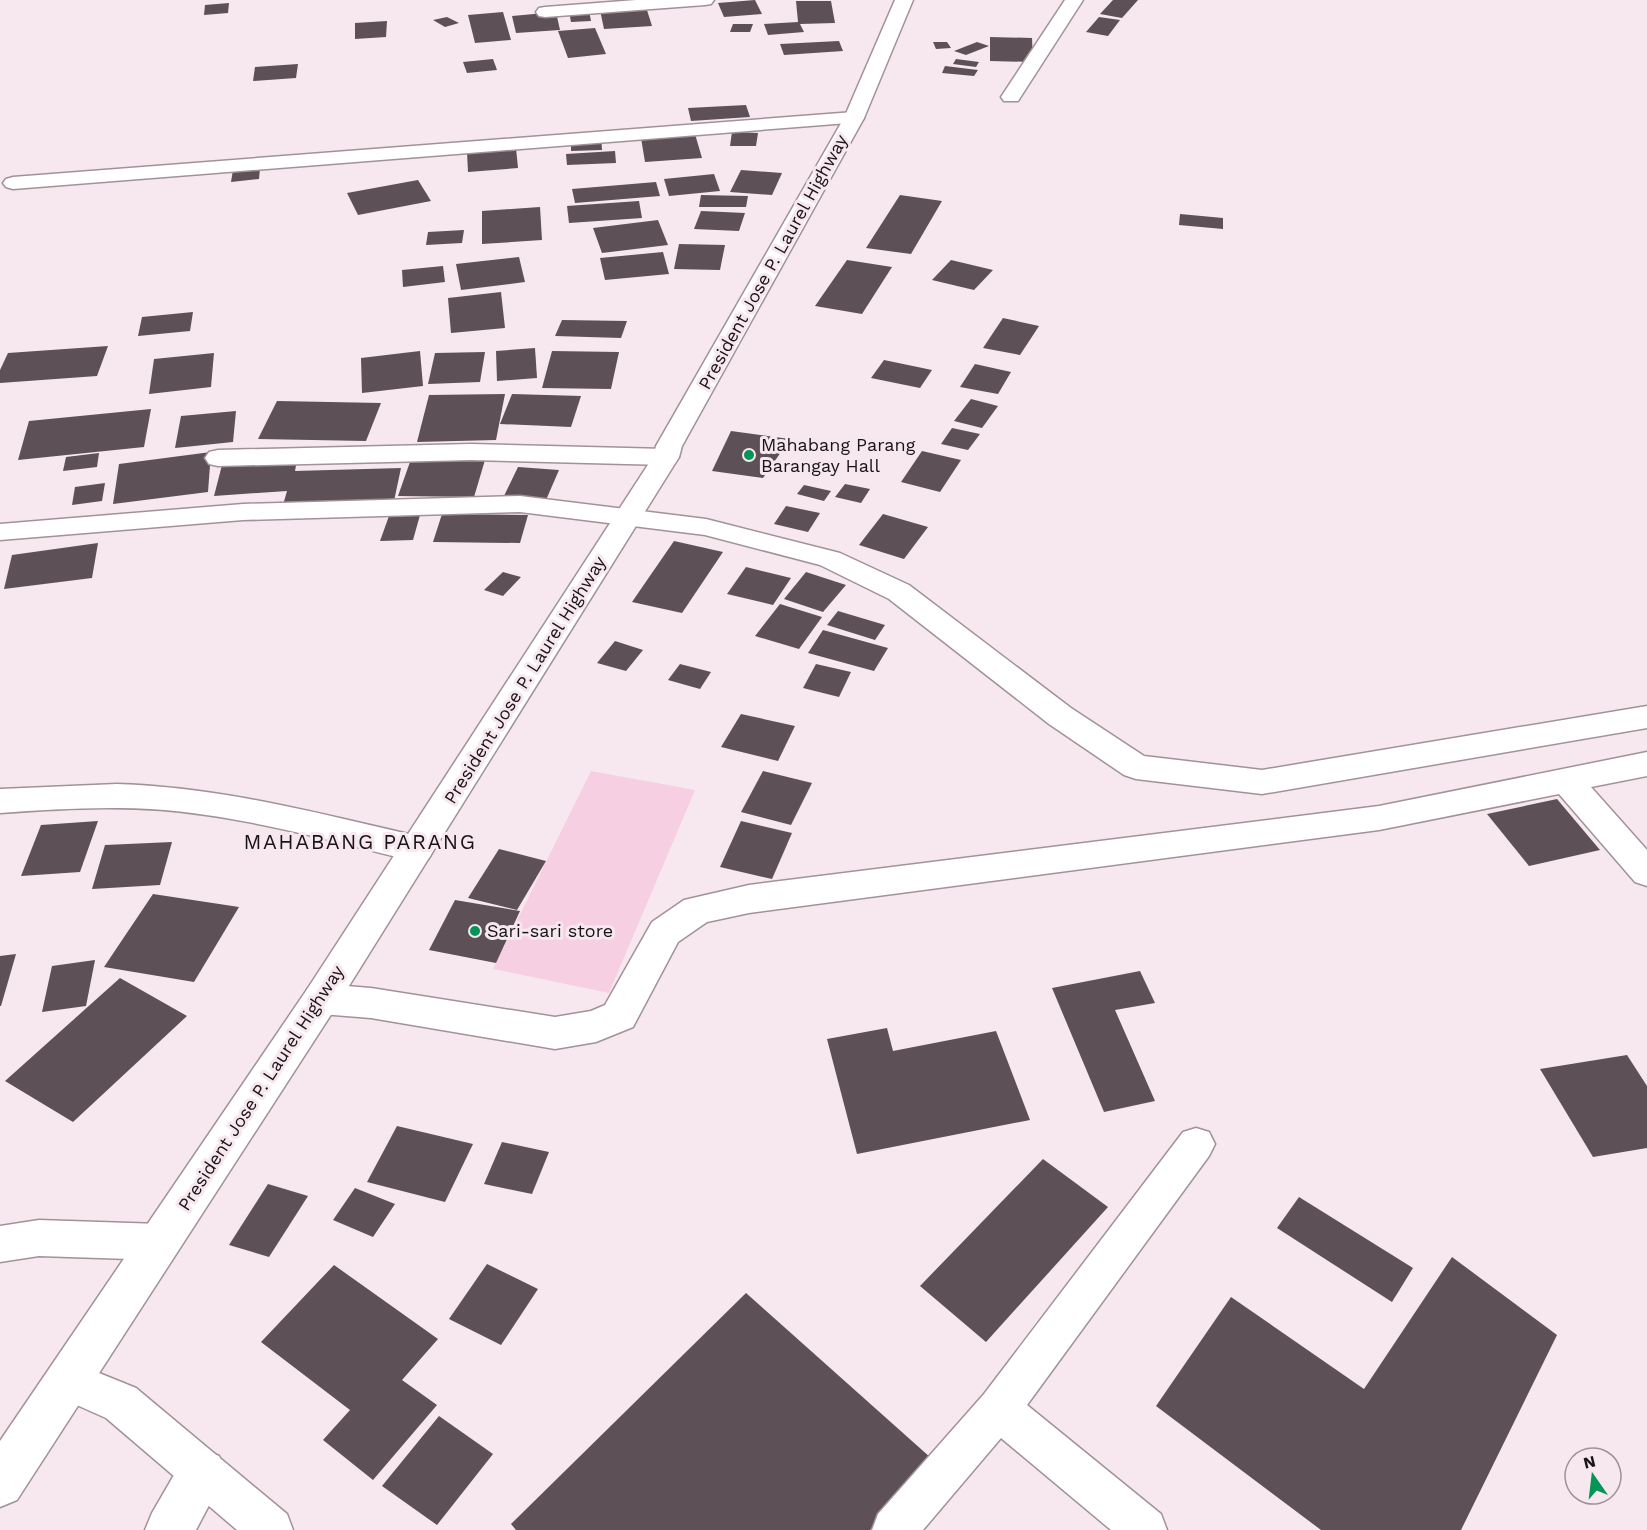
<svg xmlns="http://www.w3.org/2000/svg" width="1647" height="1530" viewBox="0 0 1647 1530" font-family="'Work Sans',sans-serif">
	<rect width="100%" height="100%" fill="#f7e7ee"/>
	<path fill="#f6d0e2" d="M591 771 695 790 609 993 493 969Z"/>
	<g fill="#5e5057">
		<path d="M755 0 762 14 724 17 718 3Z"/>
		<path d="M1113 0H1138L1122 18 1100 14Z"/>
		<path d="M796 1H831L835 23 800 24 804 32 768 35 764 24 798 22Z"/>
		<path d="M229 3 228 13 204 15 205 5Z"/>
		<path d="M646 7 652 26 604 29 600 10Z"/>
		<path d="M589 10 591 21 571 22 569 11Z"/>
		<path d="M503 12 511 40 475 43 468 15Z"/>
		<path d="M556 12 560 30 516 33 512 16Z"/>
		<path d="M447 17 459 23 445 27 433 20Z"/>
		<path d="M1099 17 1120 20 1108 36 1086 32Z"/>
		<path d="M387 21 386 37 355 39V23Z"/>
		<path d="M733 24H753L750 32H730Z"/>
		<path d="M595 28 606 54 568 58 558 31Z"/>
		<path d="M990 37 1032 38 1033 62 990 61Z"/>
		<path d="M839 41 843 51 784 55 780 44Z"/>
		<path d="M933 42H947L951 48 936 49Z"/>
		<path d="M977 42 989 46 966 55 954 51Z"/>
		<path d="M493 59 497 70 467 73 463 62Z"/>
		<path d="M956 59 979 62 976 67 953 64Z"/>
		<path d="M298 64 296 78 253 81 255 67Z"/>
		<path d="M945 66 978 70 974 76 942 73Z"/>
		<path d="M746 105 750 117 691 121 688 108Z"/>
		<path d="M732 132 758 133 756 146H730Z"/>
		<path d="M695 134 702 158 645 162 641 138Z"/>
		<path d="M601 135 602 150 571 151V137Z"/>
		<path d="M516 148 518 168 468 172 467 152Z"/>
		<path d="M615 151 616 163 567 165 566 154Z"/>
		<path d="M260 168 259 179 231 182 233 170Z"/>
		<path d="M741 170 782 173 772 195 730 192Z"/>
		<path d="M714 174 720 191 669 196 664 179Z"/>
		<path d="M418 180 431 201 358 215 347 193Z"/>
		<path d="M656 182 660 196 575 203 572 189Z"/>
		<path d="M701 195 748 196 746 207H699Z"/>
		<path d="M900 195 942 201 911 254 866 248Z"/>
		<path d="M639 201 642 218 569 223 567 206Z"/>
		<path d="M540 207 542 240 482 244V211Z"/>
		<path d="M701 211 745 213 739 231 694 229Z"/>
		<path d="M1180 214 1223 218V229L1179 225Z"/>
		<path d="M658 220 668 245 602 253 593 228Z"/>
		<path d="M464 230 462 243 426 245 428 232Z"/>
		<path d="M679 244 725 245 720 270 674 269Z"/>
		<path d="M663 252 669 274 605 280 600 258Z"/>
		<path d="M519 257 525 282 461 290 456 264Z"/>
		<path d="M847 260 892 267 862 314 815 306Z"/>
		<path d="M951 260 993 270 974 290 932 280Z"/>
		<path d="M443 266 445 282 403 287 402 270Z"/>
		<path d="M501 292 505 328 451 333 448 298Z"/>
		<path d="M193 312 190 331 138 336 142 317Z"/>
		<path d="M1003 318 1039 326 1020 355 983 348Z"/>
		<path d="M562 320 627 321 621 338 555 336Z"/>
		<path d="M108 346 97 376 0 383V370L8 353Z"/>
		<path d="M535 348 537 378 497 381 496 351Z"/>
		<path d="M420 351 423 386 362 393 361 358Z"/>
		<path d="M552 351 619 352 611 389 542 388Z"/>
		<path d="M485 352 480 382 428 384 435 353Z"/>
		<path d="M214 353 211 387 149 394 154 359Z"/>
		<path d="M884 360 932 370 920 388 871 378Z"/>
		<path d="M975 364 1011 372 998 394 960 387Z"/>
		<path d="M505 394 496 440 417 442 429 395Z"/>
		<path d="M512 394 581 396 571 427 500 424Z"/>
		<path d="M971 399 998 406 982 428 954 421Z"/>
		<path d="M277 401 381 403 366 441 258 439Z"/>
		<path d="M151 409 144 447 18 460 29 421Z"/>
		<path d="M236 411 233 442 175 448 181 416Z"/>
		<path d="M952 428 980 434 968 450 941 444Z"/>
		<path d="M731 431 790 439 763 478 712 471Z"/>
		<path d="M922 451 961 460 940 492 901 482Z"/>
		<path d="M211 452 208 492 113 504 119 464Z"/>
		<path d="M99 453 97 467 63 471 66 457Z"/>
		<path d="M411 459 485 460 474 497 398 496Z"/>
		<path d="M297 460 295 471 401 468 394 501 283 505 287 491 214 496 222 465Z"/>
		<path d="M518 467 559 470 546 500 504 496Z"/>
		<path d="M105 483 102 501 72 505 75 487Z"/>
		<path d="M845 484 870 489 861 503 835 497Z"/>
		<path d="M804 485 831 491 824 501 797 494Z"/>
		<path d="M786 506 820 513 808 532 774 524Z"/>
		<path d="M442 514 528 515 520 543 433 542Z"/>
		<path d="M883 514 928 527 904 559 859 545Z"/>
		<path d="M420 515 413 540 380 541 389 516Z"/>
		<path d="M674 541 723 552 682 613 632 602Z"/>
		<path d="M98 543 92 578 4 589 12 555Z"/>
		<path d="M746 567 791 578 773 605 727 594Z"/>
		<path d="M503 572 521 577 503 596 484 590Z"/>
		<path d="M806 572 846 585 823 612 784 599Z"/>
		<path d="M780 604 822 617 799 649 755 636Z"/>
		<path d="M838 611 885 625 875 640 827 625Z"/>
		<path d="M823 630 888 648 874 671 808 653Z"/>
		<path d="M615 641 643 650 626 671 597 663Z"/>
		<path d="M680 664 711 672 700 689 668 680Z"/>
		<path d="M816 664 851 672 839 697 803 688Z"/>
		<path d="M741 714 795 726 778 761 721 747Z"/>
		<path d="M763 771 812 783 791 825 741 812Z"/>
		<path d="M1557 799 1600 850 1529 866 1487 814Z"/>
		<path d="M98 821 80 872 21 876 41 825Z"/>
		<path d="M741 821 792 833 772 879 720 867Z"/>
		<path d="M172 842 160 885 92 889 105 845Z"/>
		<path d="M499 849 546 861 517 910 468 898Z"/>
		<path d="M153 894 239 907 194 982 104 967Z"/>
		<path d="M455 900 520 911 496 963 429 950Z"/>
		<path d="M16 954 1 1006H0V956Z"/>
		<path d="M95 960 86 1006 42 1012 52 966Z"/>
		<path d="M1140 971 1155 1003 1115 1010 1155 1101 1104 1112 1052 988Z"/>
		<path d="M120 978 187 1016 73 1122 5 1081Z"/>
		<path d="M887 1028 893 1051 996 1031 1030 1120 857 1154 827 1039Z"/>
		<path d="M1627 1055 1647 1086V1148L1593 1157 1540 1069Z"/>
		<path d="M397 1126 473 1144 445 1202 367 1182Z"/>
		<path d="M502 1142 549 1152 532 1194 484 1184Z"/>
		<path d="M1043 1159 1108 1207 986 1342 920 1286Z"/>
		<path d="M268 1184 308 1196 269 1257 229 1245Z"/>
		<path d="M355 1188 395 1204 373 1237 333 1220Z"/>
		<path d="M1299 1197 1413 1268 1392 1302 1277 1228Z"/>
		<path d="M1452 1257 1557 1335 1461 1530H1321L1156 1406 1231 1297 1364 1389Z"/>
		<path d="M487 1264 538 1289 501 1345 449 1319Z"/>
		<path d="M334 1265 438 1339 402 1380 437 1405 373 1480 323 1440 350 1410 261 1342Z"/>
		<path d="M746 1293 931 1458 870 1530H516L511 1524Z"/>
		<path d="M439 1416 493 1454 437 1525 382 1486Z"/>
	</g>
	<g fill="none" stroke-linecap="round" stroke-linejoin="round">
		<defs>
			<g id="lane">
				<path d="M1196 1128 1209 1132 1215 1144 1209 1156 1027 1405 1161 1514 1167 1530H1111L1001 1438 923 1530H872L878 1514 984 1394 1183 1132Z"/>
				<path d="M39 1220 160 1224 174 1229 180 1242 174 1255 160 1260 39 1256 0 1262V1226Z"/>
				<path d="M67 1360 136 1388 287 1514 293 1530H237L106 1418 52 1394 46 1380 52 1366Z"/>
			</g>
			<g id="street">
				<path d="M636 0H714L711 4 705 5 545 17 539 16 536 12 539 8 545 7Z"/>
				<path d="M1065 0H1083L1018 101H1004L1001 97Z"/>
				<path d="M854 112 861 114 864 118 861 122 13 189 6 187 3 183 6 179 13 177Z"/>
				<path d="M471 444 666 449 675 451 679 457 675 463 666 465 471 460 218 466 209 464 205 458 209 452 218 450Z"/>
				<path d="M520 496 706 519 840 553 909 585 1071 708 1144 756 1262 770 1647 706V728L1262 794 1136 779 1124 775 1049 724 889 599 820 565 705 535 520 512 243 520 0 540V524L243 504Z"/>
				<path d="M1647 752V776L1591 787 1647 850V886L1635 882 1559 794 1379 830 749 913 707 922 678 942 633 1027 596 1042 555 1049 371 1018 321 1014 308 1010 302 999 308 988 321 984 371 988 555 1017 591 1011 605 1005 652 922 684 900 749 885 1379 806Z"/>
				<path d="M117 784C220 787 317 813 417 836L429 840 434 849 429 858 417 862C347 845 277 825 206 815 138 804 69 808 0 813V789Z"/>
				<path d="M202 1449 219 1456 226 1473 196 1530H145L152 1513 185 1456Z"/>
			</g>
			<path id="highway" d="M895 0H913L864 118 682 446 679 457 334 1010 17 1500 0 1507V1441L308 988 653 457 656 446 844 118Z"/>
		</defs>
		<use href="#lane" stroke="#a19299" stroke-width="3"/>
		<use href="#street" stroke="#a19299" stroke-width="3"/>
		<use href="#highway" stroke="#a19299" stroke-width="3"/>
		<use href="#lane" fill="#fff" fill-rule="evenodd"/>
		<use href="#street" fill="#fff" fill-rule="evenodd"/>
		<use href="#highway" fill="#fff" fill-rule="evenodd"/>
	</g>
	<g fill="#039556" stroke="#f7e7ee" stroke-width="2">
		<circle cx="749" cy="455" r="6"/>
		<circle cx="475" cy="931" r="6"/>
	</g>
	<g text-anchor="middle" stroke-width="6" stroke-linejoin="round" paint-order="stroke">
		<g font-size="18" fill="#191416" stroke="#f7e7ee">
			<text transform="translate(773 262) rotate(-61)" y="6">President Jose P. Laurel Highway</text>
			<text transform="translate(525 680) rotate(-58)" y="6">President Jose P. Laurel Highway</text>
			<text transform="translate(261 1088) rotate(-57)" y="6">President Jose P. Laurel Highway</text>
		</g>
		<g font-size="18" fill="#191416" stroke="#f7e7ee" text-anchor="start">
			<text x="761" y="451">Mahabang Parang<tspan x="761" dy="21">Barangay Hall</tspan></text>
			<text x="487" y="937">Sari-sari store</text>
		</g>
		<g font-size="21" letter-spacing="1.5" fill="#191416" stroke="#f7e7ee">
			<text x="360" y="849">MAHABANG PARANG</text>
		</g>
	</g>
	<g transform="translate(1593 1476) rotate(346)"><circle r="28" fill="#f7e7ee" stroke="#9e9398" stroke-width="1.5"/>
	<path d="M0-4.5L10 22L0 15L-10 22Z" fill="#039556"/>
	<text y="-9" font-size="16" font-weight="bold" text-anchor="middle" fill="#191416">N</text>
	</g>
</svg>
